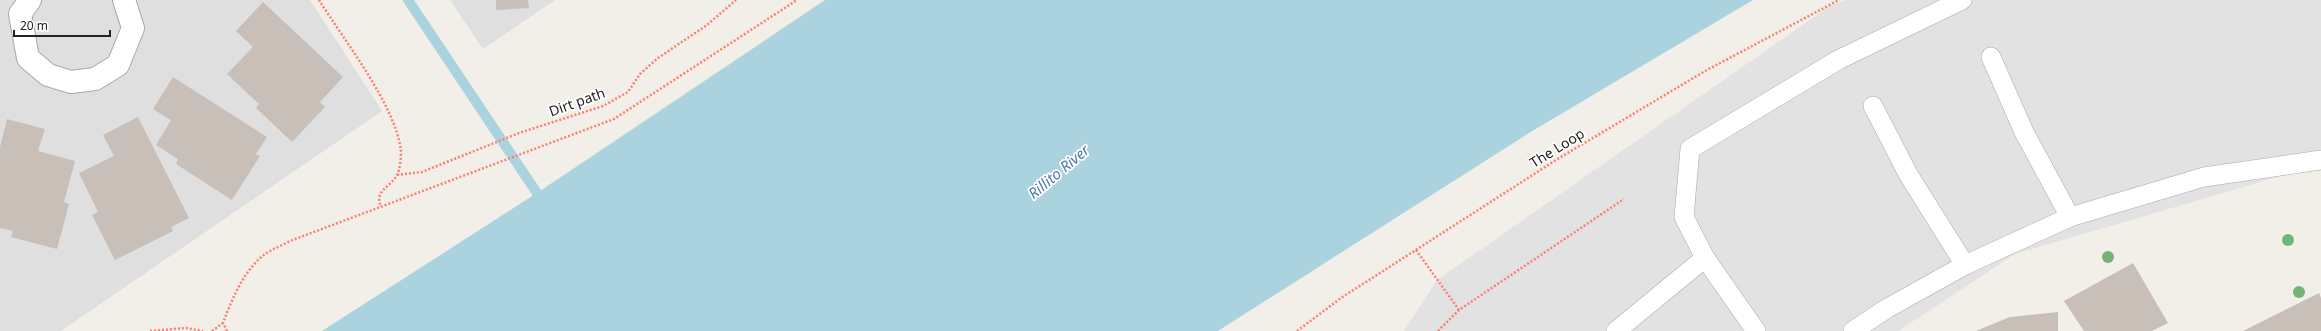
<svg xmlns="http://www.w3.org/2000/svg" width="2321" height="331" viewBox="0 0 2321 331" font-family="'Noto Sans',sans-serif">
	<rect width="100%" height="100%" fill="#f2efe9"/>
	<g fill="#e0dfdf">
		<path d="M0 0H310L382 111 61 331H0Z"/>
		<path d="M450 0H555L483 49Z"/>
	</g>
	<path fill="#e2e2e2" d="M1847 0H2321V171L2305 169 2015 254 1898 331H1404L1437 280 1830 6Z"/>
	<path fill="#aad3df" d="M825 0H1753L1529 133 1218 331H322L537 193Z"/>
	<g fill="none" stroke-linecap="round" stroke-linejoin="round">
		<path stroke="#aad3df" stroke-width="10" d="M408 0 537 193 536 206"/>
	</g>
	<g fill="#c7bfb8">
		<path d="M496 0H528L529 8 496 10Z"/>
		<path d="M263 2 343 77 320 102 325 107 292 142 256 108 259 104 227 74 253 47 236 31Z"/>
		<path d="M173 77 267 137 256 154 260 156 232 200 176 164 178 159 156 145 171 120 153 109Z"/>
		<path d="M138 117 189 218 171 227 173 231 115 260 92 215 98 212 79 173 114 156 103 135Z"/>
		<path d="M7 119 45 129 38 151 75 161 64 202 69 204 57 249 11 237 13 231 0 228V147Z"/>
		<path d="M2133 263 2168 323 2152 331H2084L2064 301Z"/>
		<path d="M2319 293 2321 298V331H2243Z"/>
		<path d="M2058 312V331H1976L2010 317Z"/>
	</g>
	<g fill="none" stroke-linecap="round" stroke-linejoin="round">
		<defs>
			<g id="lane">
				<path d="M1991 57 2024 132 2070 217"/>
				<path d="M1873 106 1908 174 1965 265"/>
				<path d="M1616 331 1705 258"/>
				<path d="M1756 331 1705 258 1684 217 1690 149 1838 60 1962 0"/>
				<path d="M1853 331 1886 309 1965 265 2070 217 2204 177 2321 160"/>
			</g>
			<path id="street" d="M30 0 20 14 28 58 48 75 71 82 95 79 118 65 133 28 124 0"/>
		</defs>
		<use href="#lane" stroke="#a9a9a9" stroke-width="20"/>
		<use href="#street" stroke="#a9a9a9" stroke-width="24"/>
		<g stroke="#fa8072" stroke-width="2.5" stroke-dasharray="2 2" stroke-linecap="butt">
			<path d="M319 0C344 40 396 106 401 151 401 157 400 170 397 175 390 188 374 190 381 207"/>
			<path d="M397 175 422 172 519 133 603 106 628 92 640 74 658 58 707 25 736 0"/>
			<path d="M1416 250 1459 310"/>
			<path d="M150 331 186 328 203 331"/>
			<path d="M212 331 223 323"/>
			<path d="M227 331 223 323C232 299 245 267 268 252 275 248 283 245 290 241L614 119 797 0"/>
			<path d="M1297 331 1341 298 1556 160 1705 71 1839 0"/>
			<path d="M1438 331 1459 310 1624 199"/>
		</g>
		<use href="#lane" stroke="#fff" stroke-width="19"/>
		<use href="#street" stroke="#fff" stroke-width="22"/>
	</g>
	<g fill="#74b475">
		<circle cx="2288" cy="240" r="6"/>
		<circle cx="2108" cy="257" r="6"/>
		<circle cx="2299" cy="292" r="6"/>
	</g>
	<g text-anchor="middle" stroke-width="3.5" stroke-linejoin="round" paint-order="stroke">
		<g font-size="14" fill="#222" stroke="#fff">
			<text transform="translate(577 102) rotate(-20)" y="5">Dirt path</text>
			<text transform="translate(1557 148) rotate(-32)" y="5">The Loop</text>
		</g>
		<g font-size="15" font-style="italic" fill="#4a7aab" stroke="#fff">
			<text transform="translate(1059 172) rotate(-40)" y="5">Rillito River</text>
		</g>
	</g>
	<path d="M14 30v6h96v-6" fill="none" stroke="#222222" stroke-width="2"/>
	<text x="20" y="30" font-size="12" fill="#222222" stroke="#ffffff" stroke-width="3" paint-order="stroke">20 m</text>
</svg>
